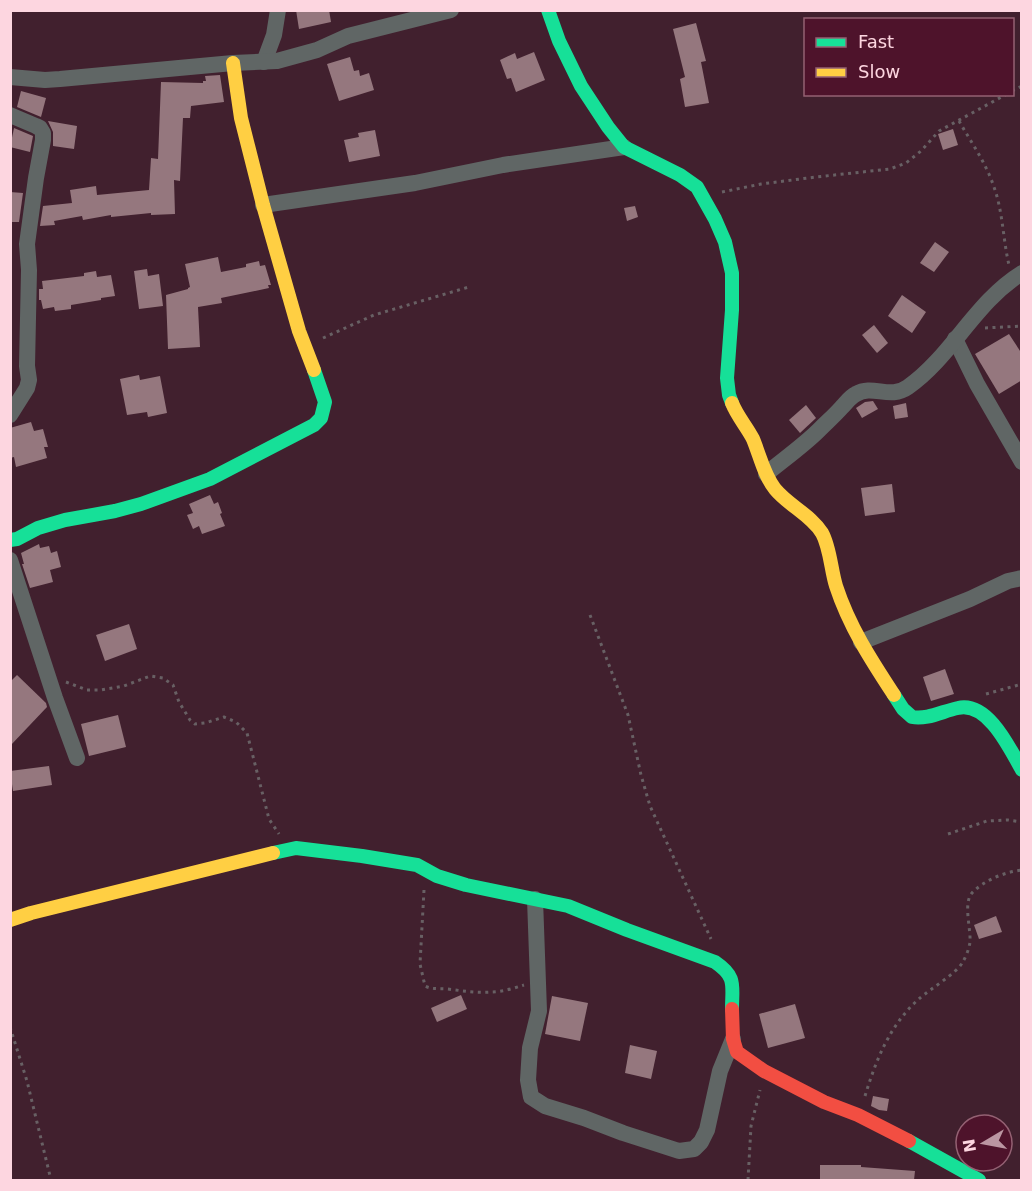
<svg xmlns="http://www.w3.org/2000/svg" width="1032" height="1191" viewBox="0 0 1032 1191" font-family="'DejaVu Sans',sans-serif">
	<rect width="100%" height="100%" fill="#41202e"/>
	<g fill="#95777e">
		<path d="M296 10H329L331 22 299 29Z"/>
		<path d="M696 23 706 61 701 62 709 103 685 107 680 79 685 77 673 29Z"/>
		<path d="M534 52 545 80 516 92 511 78 507 79 500 60 515 53 517 59Z"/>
		<path d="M350 57 354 71 359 70 360 76 369 73 374 90 339 101 327 64Z"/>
		<path d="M220 75 224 102 191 106 190 118H183L180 181 174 180 175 214 151 215V213L111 217V215L83 220 82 216 54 221 55 225 40 226 43 206 72 203 70 190 96 186 97 195 149 190 151 158 158 159 161 82 203 83V81H206L205 76Z"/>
		<path d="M21 91 46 98 41 117 17 107Z"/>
		<path d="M48 121 77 126 74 149 53 146V132Z"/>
		<path d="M14 128 33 136 30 152 10 147Z"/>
		<path d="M953 129 958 145 943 150 938 134Z"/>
		<path d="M375 130 380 156 349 162 344 140 359 137 358 133Z"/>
		<path d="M10 192 23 193 19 222H10Z"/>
		<path d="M635 206 638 217 627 221 624 208Z"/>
		<path d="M935 242 949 252 934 272 920 263Z"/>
		<path d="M218 257 221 272 246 267V264L259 261 260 266 265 265 271 285H268L269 288 221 298 222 303 198 307 200 347 168 349 166 295 188 289V288L190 287 185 264Z"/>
		<path d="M147 269 148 276 159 274 163 306 139 309 134 271Z"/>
		<path d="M96 271 97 277 111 275 115 296 101 298V300L71 305V309L55 311 54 307 43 309 41 300H39V289H43L42 281 84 276V273Z"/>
		<path d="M902 295 926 312 912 333 888 316Z"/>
		<path d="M874 325 888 343 877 353 862 335Z"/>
		<path d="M1009 334 1022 354V380L999 394 975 354Z"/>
		<path d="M139 375 140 380 160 376 167 413 148 417 147 412 127 415 120 379Z"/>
		<path d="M873 401 878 409 862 418 856 408 865 402Z"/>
		<path d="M906 403 908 417 895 419 893 406Z"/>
		<path d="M806 405 816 418 800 433 789 420Z"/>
		<path d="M31 422 34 431 43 429 48 447H44L47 458 16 467 14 457 10 458V428Z"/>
		<path d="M892 484 895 512 865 516 861 488Z"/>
		<path d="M210 495 214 504 218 502 222 513 220 514 225 526 202 534 199 526 193 529 187 515 193 513 189 504Z"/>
		<path d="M39 544 40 548 49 546 51 553 57 551 61 567 50 570 53 582 30 588 22 564H24L21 553Z"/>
		<path d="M129 624 137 649 105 661 96 635Z"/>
		<path d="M945 669 954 694 931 701 923 677Z"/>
		<path d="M17 675 46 703 47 707 10 746V682Z"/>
		<path d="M118 715 126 747 89 756 81 724Z"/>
		<path d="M49 766 52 785 13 791 10 771Z"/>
		<path d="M996 916 1002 932 979 939 974 925Z"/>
		<path d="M461 995 467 1009 437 1022 431 1008Z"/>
		<path d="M552 996 588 1003 580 1041 545 1034Z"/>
		<path d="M795 1004 805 1038 768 1048 759 1014Z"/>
		<path d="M630 1045 657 1051 651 1079 625 1073Z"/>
		<path d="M873 1096 889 1099 887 1111 879 1110 871 1106Z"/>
		<path d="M820 1165H861V1167L915 1171 914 1180H820Z"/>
	</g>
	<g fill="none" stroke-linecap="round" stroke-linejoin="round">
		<g stroke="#686064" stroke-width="3" stroke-dasharray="3 4.5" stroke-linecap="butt">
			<path d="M1012 91 1022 86"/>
			<path d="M959 121C971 142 986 163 994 187 1003 212 1003 240 1009 265"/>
			<path d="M722 192 761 184 816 177 890 169 906 163 921 151 939 131 1007 94"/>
			<path d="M985 328 1022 326"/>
			<path d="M323 338 374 315 469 287"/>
			<path d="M590 615 628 715 641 775 650 806 711 939"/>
			<path d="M66 682 87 690H100L124 686 150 676 163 678 173 685 179 702 190 720 195 724 205 723 224 717 236 722 247 733 269 819 279 834"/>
			<path d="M986 694 1022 684"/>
			<path d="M948 834 987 821 1008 820 1022 822"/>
			<path d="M424 890 420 964 425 986C433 990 440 988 448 989 463 991 477 993 491 992 502 992 514 988 524 985"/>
			<path d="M10 1027 27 1081 51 1180"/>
			<path d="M865 1096C876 1060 890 1024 920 998 929 990 958 972 962 963 966 957 969 949 970 942 971 929 963 903 972 893 984 880 1005 872 1022 870"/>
			<path d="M748 1180 751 1126 760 1090"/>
		</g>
		<g stroke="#606665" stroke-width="16">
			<path d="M264 62 274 35 278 10"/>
			<path d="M10 77 45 80 60 79 233 63 277 61 317 50 348 36 451 10"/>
			<path d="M10 115 36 126 40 128 43 133V140L36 178 27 244 29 270 27 366 29 380 27 388 10 415"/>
			<path d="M263 205 415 183 503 165 624 147"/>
			<path d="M955 339 977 384 1022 462"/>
			<path d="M766 474C784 459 803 446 819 430 827 422 835 415 842 407 847 402 850 397 856 394 873 384 890 400 908 387 952 356 975 302 1022 273"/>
			<path d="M10 560 55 698 77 758"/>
			<path d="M861 642 970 599 1008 581 1022 578"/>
			<path d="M535 899 539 1011 530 1048 528 1080 531 1097 545 1106 584 1118 623 1133 679 1151 694 1149 701 1142 707 1130 720 1071 733 1039"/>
		</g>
		<g stroke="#16e098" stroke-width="14">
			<path d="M548 10 559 41 581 86 608 127 624 147 680 175 697 187 715 219 725 242 732 273V310L727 378 729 395 732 403"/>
			<path d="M10 540 17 539 38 528 65 520 115 511 141 504 210 479 314 425 321 418 325 402 314 370"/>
			<path d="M894 695 903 709 912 717C927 720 943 711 958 708 988 701 1010 749 1022 770"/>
			<path d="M273 853 296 848 362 856 417 865 437 876 466 885 568 906 627 930 715 962C737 977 732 985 732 1009"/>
			<path d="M909 1141 979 1180"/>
		</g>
		<g stroke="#ffcf43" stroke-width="14">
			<path d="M233 63 241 118 263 205 299 331 314 370"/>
			<path d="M732 403C737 416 747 427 753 439 760 456 764 475 775 489 789 506 811 515 822 533 830 547 831 570 836 586 849 626 871 660 894 695"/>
			<path d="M10 920 31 913 273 853"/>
		</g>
		<path stroke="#f24e42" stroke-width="14" d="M732 1009 733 1039 737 1052 764 1071 824 1102 858 1115 909 1141"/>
	</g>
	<rect width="1032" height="1191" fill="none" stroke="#fdd6e0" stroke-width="24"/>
	<rect x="804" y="18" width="210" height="78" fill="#4e132b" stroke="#946173" stroke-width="1.5"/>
	<rect x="816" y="38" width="30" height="9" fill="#16e098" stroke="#946173" stroke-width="1.5"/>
	<text x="858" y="48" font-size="18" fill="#fdd6e0">Fast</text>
	<rect x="816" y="68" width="30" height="9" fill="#ffcf43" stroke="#946173" stroke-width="1.5"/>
	<text x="858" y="78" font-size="18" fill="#fdd6e0">Slow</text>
	<g transform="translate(984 1143) rotate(260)"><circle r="28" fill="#4e132b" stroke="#946173" stroke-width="1.5"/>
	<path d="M0-4.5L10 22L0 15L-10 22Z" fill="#bb96a2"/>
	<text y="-9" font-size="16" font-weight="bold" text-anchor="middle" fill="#fdd6e0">N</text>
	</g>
</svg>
